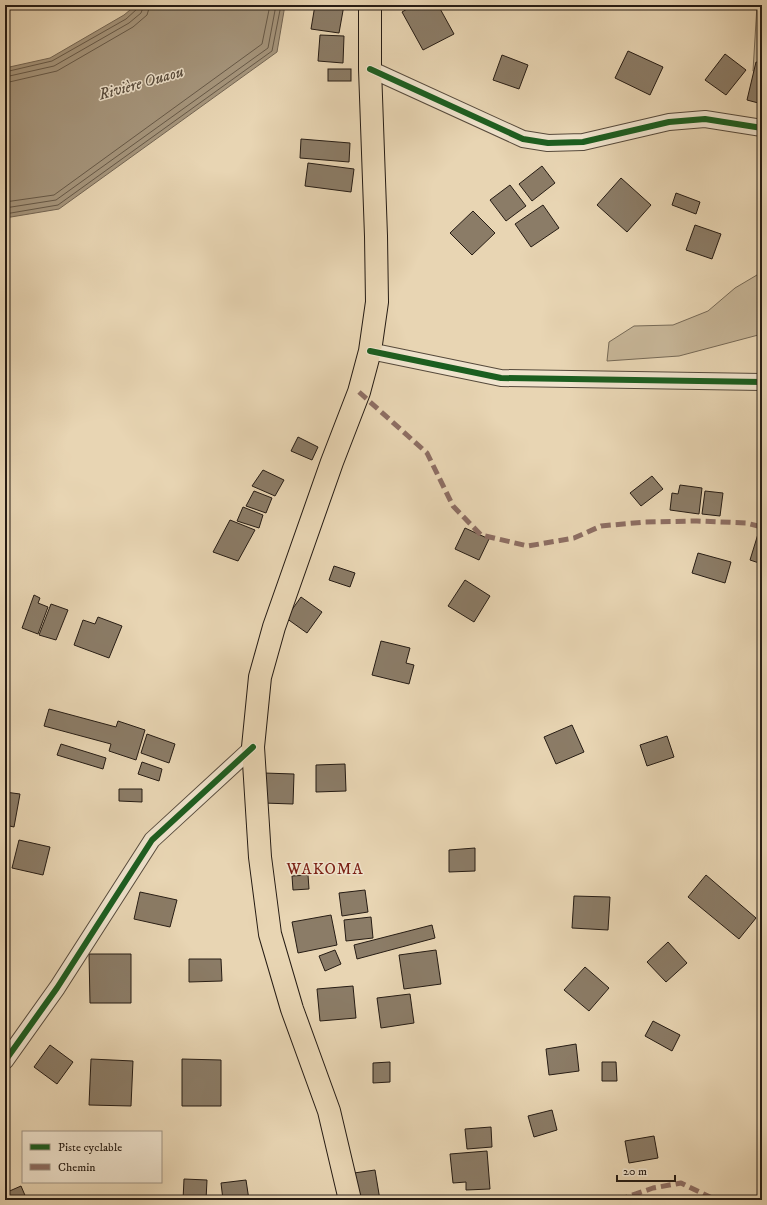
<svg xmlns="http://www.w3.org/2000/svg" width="767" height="1205" viewBox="0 0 767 1205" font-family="'IM FELL DW Pica',serif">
	<rect width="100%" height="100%" fill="#e8d5b3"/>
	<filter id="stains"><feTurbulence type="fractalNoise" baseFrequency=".005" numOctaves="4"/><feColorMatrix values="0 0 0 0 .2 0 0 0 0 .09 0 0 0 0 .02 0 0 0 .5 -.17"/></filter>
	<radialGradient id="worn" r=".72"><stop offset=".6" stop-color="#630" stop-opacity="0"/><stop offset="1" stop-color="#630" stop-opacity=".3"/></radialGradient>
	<g fill="#c7b698" stroke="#766956">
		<path d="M757 5H762V75L753 71Z"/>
		<path d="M762 272V334L679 356 607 361 609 342 634 326 673 325 708 311 735 288Z"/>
	</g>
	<path fill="#a6967d" stroke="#736553" d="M136 5H285L277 52 59 209 5 218V68L50 58 124 15Z"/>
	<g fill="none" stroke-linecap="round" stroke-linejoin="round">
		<g stroke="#665948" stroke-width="1">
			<path d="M5 72 52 61 126 19 137 9 139 5"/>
			<path d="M5 77 54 66 129 23 141 13 144 5"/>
			<path d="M5 83 57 71 133 27 147 15 150 5"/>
			<path d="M5 202 54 195 262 44 270 5"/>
			<path d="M5 208 56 200 268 48 276 5"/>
			<path d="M5 214 58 205 272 51 281 5"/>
		</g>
	</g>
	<g fill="#8b7c67" stroke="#261c14">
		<path d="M315 5H344L339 33 311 29Z"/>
		<path d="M414 5H438L454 34 423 50 402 12Z"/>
		<path d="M320 35 344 36 343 63 318 61Z"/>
		<path d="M628 51 663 67 650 95 615 78Z"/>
		<path d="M725 54 746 70 726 95 705 80Z"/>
		<path d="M502 55 528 65 519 89 493 80Z"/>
		<path d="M756 62 762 63V104L747 100Z"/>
		<rect x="328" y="69" width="23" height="12"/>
		<path d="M301 139 350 143 349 162 300 158Z"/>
		<path d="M308 163 354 169 351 192 305 186Z"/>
		<path d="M542 166 555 183 532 201 519 184Z"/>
		<path d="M621 178 651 205 627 232 597 205Z"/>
		<path d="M510 185 526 206 506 221 490 200Z"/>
		<path d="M676 193 700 202 696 214 672 205Z"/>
		<path d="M543 205 559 228 531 247 515 224Z"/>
		<path d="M473 211 495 233 472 255 450 233Z"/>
		<path d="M695 225 721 234 712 259 686 250Z"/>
		<path d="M298 437 318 447 312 460 291 451Z"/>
		<path d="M263 470 284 480 275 496 252 486Z"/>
		<path d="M652 476 663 489 641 506 630 493Z"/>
		<path d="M680 485 702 488 699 514 670 510 672 493 678 494Z"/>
		<path d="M254 491 272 498 266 513 246 506Z"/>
		<path d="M705 491 723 493 720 516 702 514Z"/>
		<path d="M243 507 263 515 259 528 237 521Z"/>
		<path d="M230 520 255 530 238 561 213 552Z"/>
		<path d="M465 528 489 539 479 560 455 549Z"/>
		<path d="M758 534 762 535V564L750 560Z"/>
		<path d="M698 553 731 562 725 583 692 573Z"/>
		<path d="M334 566 355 573 350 587 329 580Z"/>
		<path d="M465 580 490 596 474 622 448 606Z"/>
		<path d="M34 595 40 598 38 603 48 607 38 634 22 628Z"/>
		<path d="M301 597 322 612 307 633 286 618Z"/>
		<path d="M51 604 68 610 56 640 39 635Z"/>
		<path d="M98 617 122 626 109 658 74 645 83 620 95 624Z"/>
		<path d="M381 641 410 648 406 663 414 665 409 684 372 675Z"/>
		<path d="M5 648 7 688H5Z"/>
		<path d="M49 709 116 727 118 721 145 730 136 760 109 751 111 744 44 726Z"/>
		<path d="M572 725 584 752 556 764 544 737Z"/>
		<path d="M147 734 175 744 169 763 141 753Z"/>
		<path d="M667 736 674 757 647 766 640 745Z"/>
		<path d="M61 744 106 758 103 769 57 755Z"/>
		<path d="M142 762 162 769 159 781 138 774Z"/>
		<path d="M345 764 346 791 316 792V765Z"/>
		<path d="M264 773 294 774 293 804 263 803Z"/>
		<path d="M119 789H142V802L119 801Z"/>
		<path d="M5 792 20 794 14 827 5 825Z"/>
		<path d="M19 840 50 847 43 875 12 868Z"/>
		<path d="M475 848V871L449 872V850Z"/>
		<path d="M308 875 309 889 293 890 292 876Z"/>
		<path d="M706 875 756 918 739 939 688 897Z"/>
		<path d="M365 890 368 912 342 916 339 893Z"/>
		<path d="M140 892 177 900 170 927 134 919Z"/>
		<path d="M574 896 610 897 608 930 572 928Z"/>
		<path d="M331 915 337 945 298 953 292 922Z"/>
		<path d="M371 917 373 938 346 941 344 920Z"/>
		<path d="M432 925 435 938 357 959 354 945Z"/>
		<path d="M668 942 687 963 666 982 647 962Z"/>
		<path d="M335 950 341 964 325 971 319 956Z"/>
		<path d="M436 950 441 984 404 989 399 955Z"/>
		<path d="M89 954H131V1003H90Z"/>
		<path d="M189 959H221L222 981 189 982Z"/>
		<path d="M585 967 609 988 589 1011 564 990Z"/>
		<path d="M353 986 356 1018 320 1021 317 989Z"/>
		<path d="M410 994 414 1023 381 1028 377 998Z"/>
		<path d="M653 1021 680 1035 672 1051 645 1036Z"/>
		<path d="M576 1044 579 1071 549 1075 546 1049Z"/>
		<path d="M50 1045 73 1062 57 1084 34 1067Z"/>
		<path d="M91 1059 133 1061 131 1106 89 1105Z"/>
		<path d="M182 1059 221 1060V1106H182Z"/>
		<path d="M390 1062V1082L373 1083V1063Z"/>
		<path d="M602 1062H616L617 1081H602Z"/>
		<path d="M552 1110 557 1130 534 1137 528 1116Z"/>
		<path d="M491 1127 492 1147 467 1149 465 1129Z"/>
		<path d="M654 1136 658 1158 629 1163 625 1141Z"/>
		<path d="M487 1151 490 1189 466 1190V1182L453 1183 450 1154Z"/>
		<path d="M375 1170 380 1200H359L354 1173Z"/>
		<path d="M184 1179 207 1180 206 1200H183Z"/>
		<path d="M246 1180 249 1200H223L221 1183Z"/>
		<path d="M21 1186 27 1200H5V1193Z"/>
	</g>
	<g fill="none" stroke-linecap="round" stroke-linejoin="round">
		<defs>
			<g id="minor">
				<path d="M370 69 523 139 548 143 583 142 669 122 705 119 762 128"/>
				<path d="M370 351 501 378 762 382"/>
				<path d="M5 1061 57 988 152 840 253 747"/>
			</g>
			<path id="primary" d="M350 1200 329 1111 292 1009 270 934 260 857 253 747 260 677 274 627 332 462 359 392 370 351 377 302 376 236 370 69V5"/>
		</defs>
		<use href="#minor" stroke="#564a3c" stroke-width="18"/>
		<use href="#primary" stroke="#261c14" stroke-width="24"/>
		<use href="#minor" stroke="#f0e4ce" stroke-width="16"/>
		<use href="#primary" stroke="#e8d5b3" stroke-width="22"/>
		<g stroke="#8d6e63" stroke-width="5" stroke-dasharray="10 5" stroke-linecap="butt">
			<path d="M359 392 427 453 453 506 481 535 528 546 574 538 601 526 645 522 697 521 746 523 762 527"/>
			<path d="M618 1200 653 1188 681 1183 716 1200"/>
		</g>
		<defs>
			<g id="cycleway">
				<path d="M370 69 523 139 548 143 583 142 669 122 705 119 762 128"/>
				<path d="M370 351 501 378 762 382"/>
				<path d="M5 1061 57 988 152 840 253 747"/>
			</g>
		</defs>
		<use href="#cycleway" stroke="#f0e4ce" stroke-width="8"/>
		<use href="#cycleway" stroke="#1b5e20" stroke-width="6"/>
	</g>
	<g text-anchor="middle" stroke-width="3" stroke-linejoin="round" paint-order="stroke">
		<g font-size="16" font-style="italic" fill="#594d3e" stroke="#f0e4ce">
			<text transform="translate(141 82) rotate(-16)" y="6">Rivière Ouaou</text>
		</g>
		<g font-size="16" letter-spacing="1" fill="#7a1f14" stroke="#f0e4ce">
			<text x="325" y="874">WAKOMA</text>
		</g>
	</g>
	<rect width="767" height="1205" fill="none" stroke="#e8d5b3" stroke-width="20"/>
	<rect x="6" y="6" width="755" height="1193" fill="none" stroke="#261c14" stroke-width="2"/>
	<rect x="10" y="10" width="747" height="1185" fill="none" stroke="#261c14"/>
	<rect x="22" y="1131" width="140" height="52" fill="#f0e4ce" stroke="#9f9484"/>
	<rect x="30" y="1144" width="20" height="6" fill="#1b5e20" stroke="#9f9484"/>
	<text x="58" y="1151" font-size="12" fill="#261c14">Piste cyclable</text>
	<rect x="30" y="1164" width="20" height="6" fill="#8d6e63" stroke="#9f9484"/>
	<text x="58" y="1171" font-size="12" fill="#261c14">Chemin</text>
	<path d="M617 1175v6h58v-6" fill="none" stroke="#261c14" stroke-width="2"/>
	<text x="623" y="1175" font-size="12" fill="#261c14" stroke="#f0e4ce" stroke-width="3" paint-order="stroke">20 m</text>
	<rect width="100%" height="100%" filter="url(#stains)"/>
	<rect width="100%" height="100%" fill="url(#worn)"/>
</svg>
